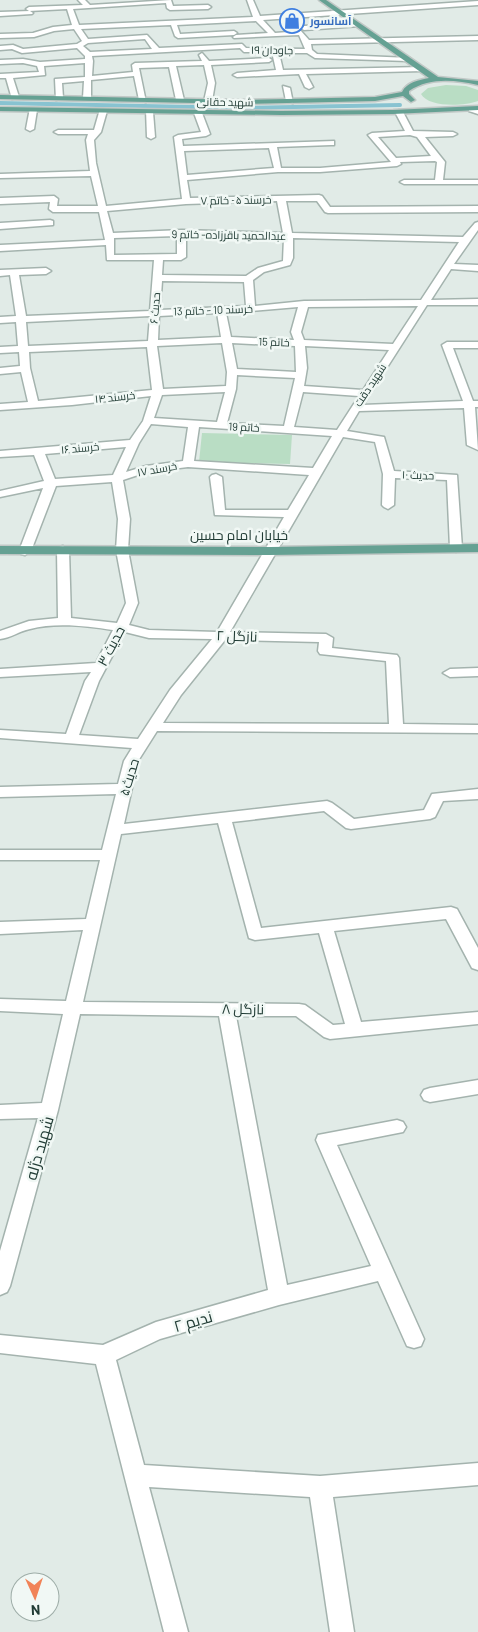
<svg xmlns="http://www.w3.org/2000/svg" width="478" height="1632" viewBox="0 0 478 1632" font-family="Barlow,Cairo,sans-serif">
	<rect width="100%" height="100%" fill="#e1ebe7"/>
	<g fill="#b9ddc4">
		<path d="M446 85 466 86 478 90V101C464 106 429 108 421 94L428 88Z"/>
		<path d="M202 433 292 435 290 464 199 462Z"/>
	</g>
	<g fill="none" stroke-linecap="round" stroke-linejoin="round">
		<path stroke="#88c3d1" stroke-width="4" d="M0 103 240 108 400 105"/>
		<defs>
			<g id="minor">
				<path d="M78 0H85L90 5 171 0 173 6 208 5 211 7 208 9 170 10 167 8 166 3 73 9 79 25 253 17 247 0H253L260 16 478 1V5L263 20 275 33 301 31 309 40 478 36V40L311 44 312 50 317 54 410 58 411 59 408 61 315 58 307 53H279L283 70 422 67 425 69 422 71 306 74 313 87 309 89 305 87 299 74 237 77 233 75 237 73 276 70 272 52H244L240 48 92 56 93 61 92 76 133 72 132 65 135 63 202 61 199 55 202 53 209 61 269 58 272 60 269 62 211 65 215 83 212 101 208 103 204 101 208 83 204 65 176 66 184 100 180 102 176 100 169 67 139 68 146 102 139 100 134 76 91 80V98L87 100 83 98 84 81 62 83 63 98 56 100 55 79 85 77V63L44 66 45 75 13 78 19 97 12 99 6 78H0V74L39 72 37 66 23 63 0 64V60L23 59 40 62 85 59V56L77 48 22 53 12 49 0 50V46L13 45 23 49 77 44 82 41 74 29 54 31 34 37 0 38V34L33 33 53 27 72 25 67 9 29 11 26 9 29 7 83 5ZM256 21 268 33 236 35 233 37 234 38 299 35 305 49 246 48 242 44 159 48 147 35 88 39 81 29 171 25 175 36 178 38 234 35 237 33 234 31 180 34 177 25ZM145 39 152 49 90 52 83 46 88 43Z"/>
				<path d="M30 11 33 13 32 14 0 16V12Z"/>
				<path d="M358 23 361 25 360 26 304 30 301 28 304 26Z"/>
				<path d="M283 86 290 88 293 103 286 101Z"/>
				<path d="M469 107 478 109V114L469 111Z"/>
				<path d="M30 108 37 110 34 129 30 131 26 129Z"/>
				<path d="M100 109 107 111 101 132 94 140 96 163 106 206 182 199 174 137 178 135 201 132 194 113 198 111 202 113 210 134 206 136 182 139 183 146 334 141V145H331L277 147 281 168H320L391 162 368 135 372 133 405 131 395 112 399 110 403 112 413 131 453 132 457 134 453 136 425 137 445 162 443 180H478V184H404L400 182 404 180H435L437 162 435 161 400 162 401 164 397 166 320 172H278L187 180 190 198 319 195 322 196 330 207 478 206V212L328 213 325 212 317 201H286L292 233 463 237 475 223 478 222V230L454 264 478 265V271L451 269 431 300 478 299V305H427L363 405 463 401 442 345 447 342H478V348H453L473 401H478V407H475L478 450 467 445 464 408 359 411 347 431 384 437 394 471 457 475 462 548 456 552 450 548 447 480 395 478 394 505 388 509 384 507 382 505 383 474 375 442 343 437 230 632 326 634 333 638 332 648 397 655 399 658 403 724 478 725V733L157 731 138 761 124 824 327 801 332 803 354 819 424 810 432 794 478 789V799L443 801 435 817 430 819 351 829 346 828 324 811 232 822 261 928 451 907 457 909 478 948V970L472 968 446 919 334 931 361 1022 478 1012V1024L330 1039 324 1037 296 1016H236L287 1285 371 1266 316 1140 318 1135 397 1120 403 1122 406 1127 403 1132 337 1145 424 1339 421 1346 414 1348 407 1346 378 1281 279 1305 160 1339 116 1360 144 1465 320 1476 478 1463V1485L333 1497 354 1632H330L310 1497 149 1487 188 1632H164L96 1364 0 1353V1335L103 1345 156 1322 268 1290 219 1016 80 1014 58 1110 10 1286 7 1292 0 1295V1251L38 1118 0 1119V1105L42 1103 63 1014 0 1011V999L66 1001 83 930 0 934V922L86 919 100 860H0V850H102L116 794 0 797V787L118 784 124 761 132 748 0 738V730L66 734 85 681 91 672 0 677V669L96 663 113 630C87 626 56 622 30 629 19 631 11 638 0 639V631L29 621 58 618 57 550 59 547 63 546 69 550 71 618 117 623 126 603 116 550 118 519 112 482 56 486 31 551 25 555 21 554 19 551 43 488 0 497V491L44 481 34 455 0 457V451L130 440 143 421 151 396 72 405 0 410V404L28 402 21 372 0 374V368L20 366 19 352 0 353V347L18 346 16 322 0 323V317L16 316 10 275 0 276V270L46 268 51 271 46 274 19 275 26 316 150 311 154 260H107L106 245 0 251V245L105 240 99 212H53L49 209 50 202 0 204V198L54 196 58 199 57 206H98L91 176 0 178V174L90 171 86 140 88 134H58L54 132 58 130H94ZM410 135 417 137 431 156 396 158 378 137ZM269 148 274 168 187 175 184 151ZM277 201 283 233 182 230 113 233 107 211 186 204ZM177 236V254L114 255V238ZM186 236 284 238 283 261 258 268 246 276 162 275 163 260H181L186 257ZM293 238 459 242 421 300 304 301 255 306 253 280 264 272 290 265 293 258ZM162 281 244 282 246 306 160 310ZM418 306 393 344 304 340 301 332 308 307ZM298 307 291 332 294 340 231 337 226 313ZM217 313 221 337 158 340 159 316ZM150 316 148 341 28 346 26 322ZM222 343 227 372 226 386 163 389 157 346ZM232 343 295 346 296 372 237 369ZM305 346 389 350 363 390 304 386 307 368ZM147 347 152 390 38 401 30 368 29 352ZM237 375 295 378 284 426 227 423 236 389ZM225 392 217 422 154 418 162 395ZM303 392 359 396 337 430 294 427ZM151 424 188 427 183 461 146 466 126 472 139 443ZM199 427 332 436 313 468 194 461ZM126 447 113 475 55 479 45 454ZM188 467 309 475 288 510H225L222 477 216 474 212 475 210 477 215 515 284 517 217 632 149 630 129 625 138 603 128 550 130 519 123 480 147 472ZM125 632 149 638 212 639 170 690 138 739 79 735 99 681ZM225 640 319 642 318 651 320 654 386 661 389 724 163 723 181 695ZM218 823 249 938 255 940 319 933 345 1024 333 1025 305 1005 299 1004 83 1002 121 834Z"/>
				<path d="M146 110 153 112 155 137 151 139 147 137Z"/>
				<path d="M50 220 53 221V225L0 229V223Z"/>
				<path d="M478 668V676L450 677 443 673 450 669Z"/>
				<path d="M478 1080V1094L430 1102 424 1100 421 1095 424 1090 430 1088Z"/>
			</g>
			<g id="major">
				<path d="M319 0H326L438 77 478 81V85C455 80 430 77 409 91V94L415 100 411 102 403 96 375 101 246 104 0 99V95L246 100 375 97 402 92C407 82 419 80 429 78Z"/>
				<path d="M478 106V110L393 114 281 115 0 111V107L281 111 393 110Z"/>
				<path d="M478 544V552L270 555 0 554V546L270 547Z"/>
			</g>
		</defs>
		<use href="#minor" stroke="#a4b3ae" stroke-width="3"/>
		<use href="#major" stroke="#c1c8c6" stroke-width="3"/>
		<use href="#minor" fill="#fff" fill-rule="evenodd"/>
		<use href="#major" fill="#65a193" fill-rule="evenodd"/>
	</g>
	<defs>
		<symbol id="shop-ring" viewBox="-11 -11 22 22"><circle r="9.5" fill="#f1f8f5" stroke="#3f7fe0" stroke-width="1.5"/><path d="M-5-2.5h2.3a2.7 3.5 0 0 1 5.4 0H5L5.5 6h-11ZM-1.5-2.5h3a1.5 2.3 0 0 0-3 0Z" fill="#3f7fe0"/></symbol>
	</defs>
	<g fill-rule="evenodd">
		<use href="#shop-ring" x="278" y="7" width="28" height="28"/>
	</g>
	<g text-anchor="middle" stroke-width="5" stroke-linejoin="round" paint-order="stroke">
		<g font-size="11" font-weight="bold" fill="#366cbe" stroke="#f1f8f5" text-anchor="start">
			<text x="310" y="25">آسانسور</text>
		</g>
		<g font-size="11" fill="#213c35" stroke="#f1f8f5">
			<text transform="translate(272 50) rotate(1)" y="4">جاودان ۱۹</text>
			<text transform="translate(225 102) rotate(1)" y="4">شهید حقانی</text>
			<text transform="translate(236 200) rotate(-1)" y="4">خرسند ۵- خاتم ۷</text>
			<text transform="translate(229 235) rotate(1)" y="4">عبدالحمید باقرزاده- خاتم 9</text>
			<text transform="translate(155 308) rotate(-85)" y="4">حدیث ۶</text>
			<text transform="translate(213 310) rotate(-2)" y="4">خرسند 10 - خاتم 13</text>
			<text transform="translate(274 342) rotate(2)" y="4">خاتم 15</text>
			<text transform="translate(370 385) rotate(-57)" y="4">شهید دقت</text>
			<text transform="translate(115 397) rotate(-6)" y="4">خرسند ۱۴</text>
			<text transform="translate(244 427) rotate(3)" y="4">خاتم 19</text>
			<text transform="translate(80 448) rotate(-5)" y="4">خرسند ۱۶</text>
			<text transform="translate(157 469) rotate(-10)" y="4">خرسند ۱۷</text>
			<text transform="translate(418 475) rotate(2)" y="4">حدیث ۱۰</text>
		</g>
		<g font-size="14" fill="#213c35" stroke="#f1f8f5">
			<text x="239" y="540">خیابان امام حسین</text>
			<text transform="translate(237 636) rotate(2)" y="5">نازگل ۲</text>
			<text transform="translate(111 646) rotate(-62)" y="5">حدیث ۳</text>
			<text transform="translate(129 777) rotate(-73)" y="5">حدیث۵</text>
			<text transform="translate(243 1009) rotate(1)" y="5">نازگل ۸</text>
		</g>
		<g font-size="16" fill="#213c35" stroke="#f1f8f5">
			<text transform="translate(39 1148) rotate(-74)" y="6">شهید دژله</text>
			<text transform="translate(193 1321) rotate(-16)" y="6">ندیم ۲</text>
		</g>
	</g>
	<g transform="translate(35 1597) rotate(177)"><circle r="24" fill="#f1f8f5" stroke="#9eada8"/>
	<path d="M0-4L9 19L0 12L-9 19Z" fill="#f18358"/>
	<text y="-8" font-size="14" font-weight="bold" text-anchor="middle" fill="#213c35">N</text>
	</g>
</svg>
